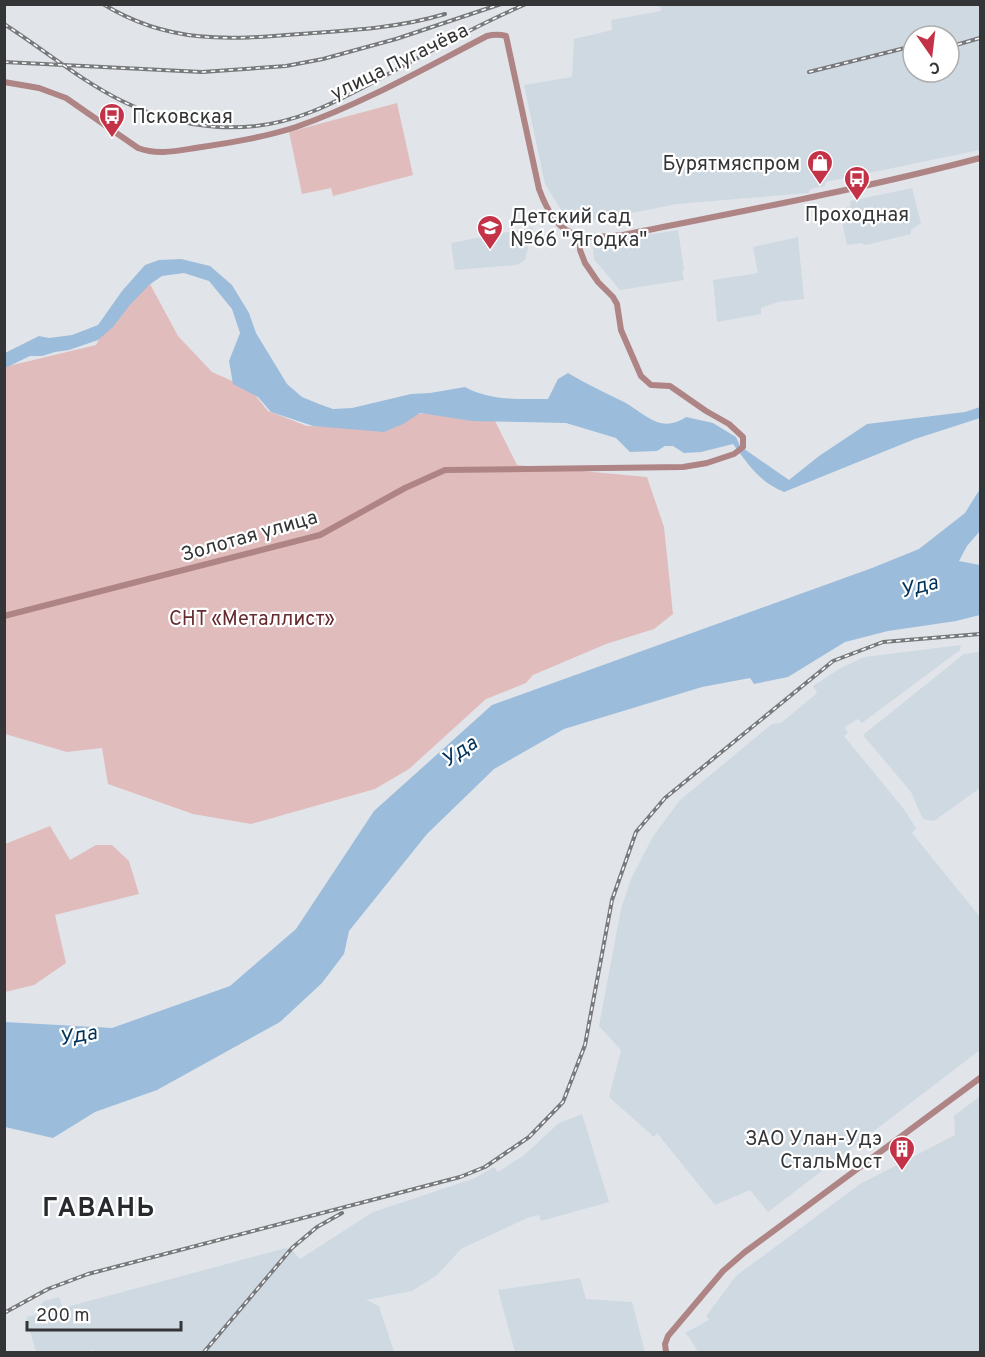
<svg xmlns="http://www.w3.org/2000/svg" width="985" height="1357" viewBox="0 0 985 1357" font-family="Overpass,sans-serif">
	<rect width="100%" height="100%" fill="#e1e5ea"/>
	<g fill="#cfd9e2" fill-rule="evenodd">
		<path d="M660 5H980V150L825 182V186L811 189 808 193 677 204 576 224 566 218 545 184 524 85 572 77 574 39 612 30 611 20 661 11ZM913 36H949V72H913Z"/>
		<path d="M912 188 921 223 911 230V234L866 245 861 243 847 245 840 212 851 205 850 201Z"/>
		<path d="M533 227 525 260 517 265 455 270 451 243Z"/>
		<path d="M678 230 684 270 682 271 684 280 620 290 594 259 593 248 621 239Z"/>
		<path d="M798 237 804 299 778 302 761 308V314L717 322 713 280 758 273 753 247Z"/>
		<path d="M961 645 960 650 862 723 858 719 845 727 848 733 844 736 903 808 916 828 912 833 980 917V1050L768 1212 750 1190 715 1205 657 1133 654 1137 609 1097 621 1050 599 1026 621 909 631 879 652 838 680 800 772 724 781 723 817 693 813 686 839 669 864 657Z"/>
		<path d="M980 652V788L934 821 923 819 911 792 863 735 964 654Z"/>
		<path d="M980 1096V1352H698L689 1337 685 1333 709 1320 706 1316 736 1276 860 1184 955 1135 954 1116Z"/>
		<path d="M582 1114 609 1202 541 1221 539 1215 527 1218 461 1249 437 1275 412 1291 366 1300 379 1306 394 1352H95L94 1350 83 1352H36L26 1317 39 1314 37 1309 44 1301 59 1297 63 1308 286 1248 293 1251 300 1259 373 1212 475 1178 494 1167 498 1172 523 1156 559 1123Z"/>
		<path d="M580 1278 586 1299 632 1302 645 1352H515L498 1290Z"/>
	</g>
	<g fill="#e1bcbc">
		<path d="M397 103 413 175 333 196 331 188 302 194 289 132Z"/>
		<path d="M150 284 178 336 212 372 250 389 268 411 307 426 387 427 412 414 438 413 494 419 517 465 647 477 664 527 673 614 654 629 606 644 533 675 526 683 486 699 409 769 375 789 251 824 193 814 108 784 102 748 67 752 5 734 4 367 96 345C108 320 129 301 150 284Z"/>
		<path d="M50 826 70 860 96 845H112L129 861 139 894 55 915 66 963 34 985 5 992V844Z"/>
	</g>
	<g fill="#9cbcdb">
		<path d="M181 259 210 266 232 285 249 313 256 333 287 384 302 397 319 404 333 409 352 408 411 394 430 393 465 387C490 401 520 399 548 399L558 379 568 373C586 384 604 392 622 401 644 412 659 435 686 417L713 423 736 437 740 446 789 480 819 456 867 424 965 412 980 407V418L915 439 784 492C758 481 749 465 733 444L701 452 684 453 673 446H665L657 451 630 452 616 438 566 423 472 421 420 413 403 424 384 432 313 426 271 412 258 397 233 384 229 361 240 333 232 309 209 281 184 273 162 276 149 285 129 306 113 327 98 340 69 350 55 352 42 356H30L5 368V353L39 336 49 338 72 335 98 325 122 291 145 265 159 260Z"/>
		<path d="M980 489V531L967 546 959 561 980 565V615L956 621 888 631 845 642 788 677 754 684 750 678 702 687 564 729 494 769 427 834 349 931 344 954 322 983 280 1022 157 1090 95 1112 53 1138 5 1127V1022L112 1028 230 986 296 929 374 811 492 705 872 568 919 549 965 513Z"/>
	</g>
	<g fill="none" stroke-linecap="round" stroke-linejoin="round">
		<g stroke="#af8485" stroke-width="6">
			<path d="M4 82 39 88 66 98 138 148C159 156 180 150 202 147 234 142 265 137 296 127 362 104 425 68 487 36 495 34 499 34 506 36L539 189C557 237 575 240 623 235 742 211 863 189 980 158"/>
			<path d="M4 616 320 535 405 488 445 470 683 467 707 463 734 454 743 447V437L729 424 706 411 670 386 651 385 641 376 621 330 617 304 613 297 598 282 585 263 580 250V236"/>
			<path d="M666 1352 665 1344 668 1336 723 1271 745 1252 980 1078"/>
		</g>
		<defs>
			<g id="rail">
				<path d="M103 4C173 47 236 39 313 33 357 30 402 27 445 14"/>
				<path d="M4 24C43 49 80 80 122 101 181 130 249 137 311 112 339 101 366 86 392 72 436 48 480 24 526 4"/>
				<path d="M949 47 980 38"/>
				<path d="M4 62 202 72 286 66 323 59 396 39 501 4"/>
				<path d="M809 72 913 46"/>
				<path d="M4 1313 48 1289 88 1274 460 1177 485 1167 529 1137 563 1102 585 1045 612 900 636 832 665 798 833 661 883 642 980 634"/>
				<path d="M204 1352 292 1248 317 1227 342 1213"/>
			</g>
		</defs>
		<use href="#rail" stroke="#77797c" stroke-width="4"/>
		<use href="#rail" stroke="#fff" stroke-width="1.5" stroke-dasharray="4.5" stroke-linecap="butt"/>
	</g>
	<defs>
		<symbol id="bus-pin" viewBox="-11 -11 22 30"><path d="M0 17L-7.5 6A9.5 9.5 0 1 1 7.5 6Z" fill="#c33247" stroke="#fff"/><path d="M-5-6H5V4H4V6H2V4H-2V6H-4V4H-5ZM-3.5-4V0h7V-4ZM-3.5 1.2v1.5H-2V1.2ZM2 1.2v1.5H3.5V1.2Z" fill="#fff"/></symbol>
		<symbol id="shop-pin" viewBox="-11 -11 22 30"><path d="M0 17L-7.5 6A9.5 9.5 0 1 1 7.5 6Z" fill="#c33247" stroke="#fff"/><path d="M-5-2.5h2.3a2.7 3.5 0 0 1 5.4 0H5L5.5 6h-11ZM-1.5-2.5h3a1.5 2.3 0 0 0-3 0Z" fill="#fff"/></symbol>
		<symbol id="school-pin" viewBox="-11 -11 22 30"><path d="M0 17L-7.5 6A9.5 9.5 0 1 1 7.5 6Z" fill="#c33247" stroke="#fff"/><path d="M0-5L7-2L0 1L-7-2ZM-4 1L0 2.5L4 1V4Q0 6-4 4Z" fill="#fff"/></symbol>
		<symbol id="building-pin" viewBox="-11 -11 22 30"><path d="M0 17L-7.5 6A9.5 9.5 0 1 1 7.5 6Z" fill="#c33247" stroke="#fff"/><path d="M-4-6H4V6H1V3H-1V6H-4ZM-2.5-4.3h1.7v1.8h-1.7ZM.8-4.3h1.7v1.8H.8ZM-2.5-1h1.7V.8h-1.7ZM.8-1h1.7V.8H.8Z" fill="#fff"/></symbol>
	</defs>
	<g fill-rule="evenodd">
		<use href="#bus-pin" x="97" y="101" width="30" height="40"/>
		<use href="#shop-pin" x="805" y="148" width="30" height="40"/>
		<use href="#bus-pin" x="842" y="164" width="30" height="40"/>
		<use href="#school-pin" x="475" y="213" width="30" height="40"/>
		<use href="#building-pin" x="887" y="1134" width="30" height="40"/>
	</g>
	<g text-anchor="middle" stroke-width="4.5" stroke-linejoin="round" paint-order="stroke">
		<g font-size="20" fill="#343537" stroke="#fff">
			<text transform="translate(399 61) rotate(-26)" y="7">улица Пугачёва</text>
			<text transform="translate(249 535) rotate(-16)" y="7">Золотая улица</text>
		</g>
		<g font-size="20" fill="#343537" stroke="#fff" text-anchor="start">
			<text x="132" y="123">Псковская</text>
			<text x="800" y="170" text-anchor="end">Бурятмяспром</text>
			<text x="857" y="221" text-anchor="middle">Проходная</text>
			<text x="510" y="223">Детский сад<tspan x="510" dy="23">№66 "Ягодка"</tspan></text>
			<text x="882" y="1145" text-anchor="end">ЗАО Улан-Удэ<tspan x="882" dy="23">СтальМост</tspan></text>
		</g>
		<g font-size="20" fill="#662a2f" stroke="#fff">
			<text x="252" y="625">СНТ «Металлист»</text>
		</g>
		<g font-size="21" font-style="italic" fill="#003259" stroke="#fff">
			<text transform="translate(919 586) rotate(-14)" y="7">Уда</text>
			<text transform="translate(459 751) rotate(-34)" y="7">Уда</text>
			<text transform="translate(78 1035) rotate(-10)" y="7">Уда</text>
		</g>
		<g font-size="26" font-weight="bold" letter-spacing="1.5" fill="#282b2e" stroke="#fff">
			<text x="99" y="1216">ГАВАНЬ</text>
		</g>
	</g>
	<rect width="985" height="1357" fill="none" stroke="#343537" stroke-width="12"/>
	<g transform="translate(931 54) rotate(166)"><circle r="28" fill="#ffffff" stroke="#aeaeaf" stroke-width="1.5"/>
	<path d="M0-4.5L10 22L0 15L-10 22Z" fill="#c33247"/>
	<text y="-9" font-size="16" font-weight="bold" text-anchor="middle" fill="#343537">С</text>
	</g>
	<path d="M27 1321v9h154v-9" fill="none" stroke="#343537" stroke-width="3"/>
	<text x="36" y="1321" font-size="18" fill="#343537" stroke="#ffffff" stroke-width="4.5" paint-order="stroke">200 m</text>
</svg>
